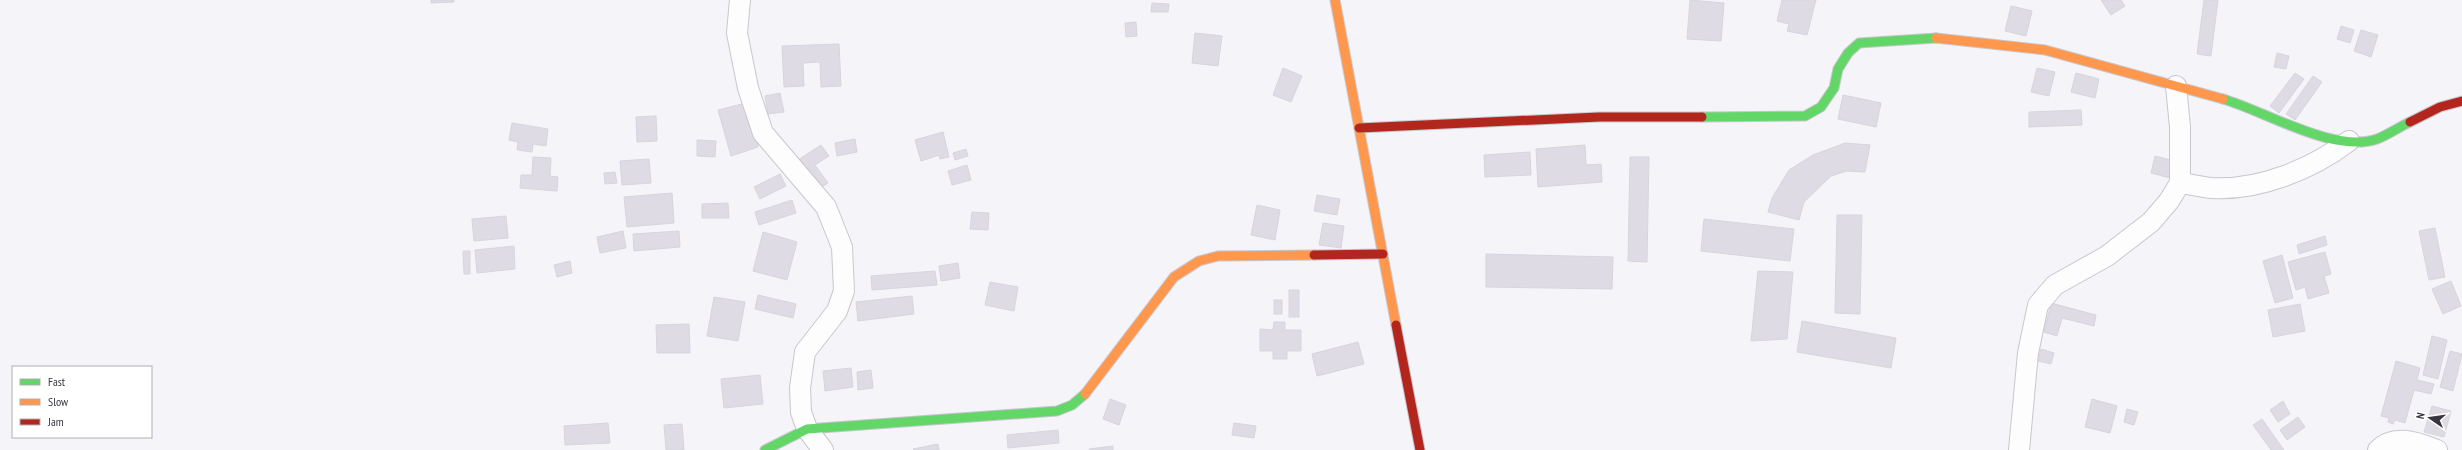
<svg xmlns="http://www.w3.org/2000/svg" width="2462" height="450" viewBox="0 0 2462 450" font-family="'PT Sans Narrow',sans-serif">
	<rect width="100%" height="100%" fill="#f5f4f9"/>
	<g fill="#dedbe4" stroke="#d7d5dc">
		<path d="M431 0H454V2L431 3Z"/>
		<path d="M1690 0 1724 3 1721 41 1687 39Z"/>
		<path d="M1782 0H1816L1807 35 1787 31 1789 24 1777 21Z"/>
		<path d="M2101 0H2121L2125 6 2111 15Z"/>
		<path d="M2204 0H2218L2211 56 2197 54Z"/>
		<path d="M1152 3 1169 4 1168 12H1151Z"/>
		<path d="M2011 6 2032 11 2026 36 2005 31Z"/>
		<path d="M1136 22 1137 36 1126 37 1125 23Z"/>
		<path d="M2341 26 2354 30 2350 43 2337 39Z"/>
		<path d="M2361 30 2378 35 2371 57 2354 51Z"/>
		<path d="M1195 33 1222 36 1218 66 1192 63Z"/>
		<path d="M839 44 841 86 821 87 820 62 803 63 804 86 784 87 782 46Z"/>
		<path d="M2277 53 2289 56 2286 69 2274 67Z"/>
		<path d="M1283 68 1302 76 1291 102 1273 95Z"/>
		<path d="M2037 68 2055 72 2049 96 2031 92Z"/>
		<path d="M2076 73 2099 79 2095 98 2071 92Z"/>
		<path d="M2295 73 2304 79 2279 113 2270 106Z"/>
		<path d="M2313 76 2322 82 2295 120 2286 114Z"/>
		<path d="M780 93 784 112 768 114 765 96Z"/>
		<path d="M1843 95 1881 103 1876 127 1838 119Z"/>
		<path d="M746 103 758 147 731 156 718 110Z"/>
		<path d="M2081 110 2082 125 2029 127V112Z"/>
		<path d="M656 116 657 141 637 142 636 117Z"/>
		<path d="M512 123 548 129 546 146 533 144 532 152 517 150 518 142 509 140Z"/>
		<path d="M943 132 949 157 940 159 939 155 921 161 915 140Z"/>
		<path d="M855 139 857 152 837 156 835 143Z"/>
		<path d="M697 140 716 141 715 157 697 156Z"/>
		<path d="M1845 143 1870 145 1865 172 1847 171 1831 176 1804 202 1799 220 1768 212 1772 198 1789 170 1813 155Z"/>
		<path d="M821 145 829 156 815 165 828 183 817 190 798 160Z"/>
		<path d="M1585 145 1586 165 1601 164 1602 182 1538 187 1536 149Z"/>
		<path d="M966 149 968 156 955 160 953 153Z"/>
		<path d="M1530 152 1531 175 1485 177 1484 155Z"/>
		<path d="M2155 156 2178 162 2174 179 2151 173Z"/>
		<path d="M533 157 551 158 550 176 558 177 557 191 520 188 521 175H532Z"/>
		<path d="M1630 157H1649L1647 262 1628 261Z"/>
		<path d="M649 159 651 183 622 185 620 161Z"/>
		<path d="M967 165 971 180 952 185 948 171Z"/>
		<path d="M615 172 617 183 605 184 604 173Z"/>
		<path d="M780 174 786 186 760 199 754 187Z"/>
		<path d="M672 193 674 223 627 227 624 197Z"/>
		<path d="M1317 195 1340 199 1337 215 1314 211Z"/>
		<path d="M792 200 796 213 759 225 755 212Z"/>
		<path d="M728 203 729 218H702V204Z"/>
		<path d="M1257 205 1280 210 1275 240 1251 235Z"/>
		<path d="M972 212 989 213 988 230 970 229Z"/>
		<path d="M1837 215H1862L1860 314 1835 313Z"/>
		<path d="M506 216 508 238 474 241 472 219Z"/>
		<path d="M1704 219 1794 229 1790 261 1701 251Z"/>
		<path d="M1323 223 1344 226 1341 248 1319 245Z"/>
		<path d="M2435 228 2445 277 2429 280 2419 231Z"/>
		<path d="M623 231 626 248 600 253 597 237Z"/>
		<path d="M679 231 680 247 634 251 633 234Z"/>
		<path d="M763 232 797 242 787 280 753 271Z"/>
		<path d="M2325 236 2327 245 2299 254 2297 245Z"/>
		<path d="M514 246 515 269 477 273 475 250Z"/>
		<path d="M463 251H470V274H464Z"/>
		<path d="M2325 252 2331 274 2324 276 2329 293 2308 299 2305 287 2296 290 2288 262Z"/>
		<path d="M1486 254 1613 257 1612 289 1486 287Z"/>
		<path d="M2282 255 2293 298 2275 303 2263 261Z"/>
		<path d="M570 261 572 273 557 277 554 265Z"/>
		<path d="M958 263 960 278 941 281 939 266Z"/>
		<path d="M935 271 937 285 872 290 871 276Z"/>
		<path d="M1758 271 1793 272 1787 339 1751 341Z"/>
		<path d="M2451 281 2461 306 2443 314 2432 289Z"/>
		<path d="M990 282 1018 287 1014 311 985 305Z"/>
		<rect x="1289" y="290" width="10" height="27"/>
		<path d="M758 295 796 304 793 318 755 309Z"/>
		<path d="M912 296 914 314 858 321 856 302Z"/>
		<path d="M714 297 745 302 738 341 707 336Z"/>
		<rect x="1274" y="300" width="8" height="14"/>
		<path d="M2051 303 2096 315 2094 326 2062 318 2057 336 2044 332Z"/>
		<path d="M2300 304 2305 331 2273 337 2268 310Z"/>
		<path d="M1802 321 1896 338 1891 368 1797 352Z"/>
		<path d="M1274 322H1285V330H1301V351H1287V359H1273V351H1260V329L1273 330Z"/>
		<path d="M689 324 690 353H657L656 325Z"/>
		<path d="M2432 336 2447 340 2438 379 2423 375Z"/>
		<path d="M1358 342 1364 364 1317 376 1312 354Z"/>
		<path d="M2041 349 2054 353 2051 364 2038 361Z"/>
		<path d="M2450 351 2462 354 2453 391 2440 387Z"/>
		<path d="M2396 361 2420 368 2417 380 2434 384 2431 394 2414 390 2405 423 2395 420 2393 424 2388 422 2389 418 2381 416Z"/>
		<path d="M851 368 853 387 825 391 823 371Z"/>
		<path d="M871 370 873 388 858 390 857 372Z"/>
		<path d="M760 375 763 404 724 408 721 379Z"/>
		<path d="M1110 399 1126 405 1119 425 1103 419Z"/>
		<path d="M2092 399 2117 406 2110 433 2085 427Z"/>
		<path d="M2283 401 2290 414 2278 422 2270 410Z"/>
		<path d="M2432 406 2451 411 2444 437 2424 432Z"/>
		<path d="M2127 409 2138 412 2134 425 2124 422Z"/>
		<path d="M2298 417 2305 427 2287 440 2280 430Z"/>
		<path d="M2262 419 2284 450H2271L2253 425Z"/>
		<path d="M608 423 610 443 565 445 564 426Z"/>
		<path d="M1234 423 1256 426 1254 438 1232 435Z"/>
		<path d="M682 424 684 450H666L664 425Z"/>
		<path d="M1058 430 1059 443 1008 448 1007 435Z"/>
		<path d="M938 444 939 450H914L913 449Z"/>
		<path d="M1113 446V450H1089V449Z"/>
	</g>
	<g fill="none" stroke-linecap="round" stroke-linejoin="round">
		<defs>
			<g id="street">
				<path d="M740 0 737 33 748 88 763 133 826 207 842 247 844 291 837 311 805 352 800 388 801 412 807 429 823 450"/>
				<path d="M2180 183C2190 184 2201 187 2211 188 2259 191 2312 169 2349 141"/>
				<path d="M2019 450 2028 353 2038 305 2055 285 2107 256 2151 222 2169 201 2180 183V127L2176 86"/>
				<path d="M2378 450C2395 433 2418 443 2437 450"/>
			</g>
			<g id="fast">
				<path d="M2223 99C2265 111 2334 154 2377 139 2388 135 2399 127 2410 122"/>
				<path d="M1702 117 1805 116 1821 107 1834 88 1838 69 1848 53 1859 43 1936 38"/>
				<path d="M765 450 807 429 1057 411 1072 405 1085 394"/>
			</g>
			<g id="slow">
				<path d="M1335 0 1396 325"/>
				<path d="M1936 38 2045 50 2223 99"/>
				<path d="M1085 394 1174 277 1199 261 1218 256 1314 255"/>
			</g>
			<g id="jam">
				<path d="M2410 122 2440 107 2462 101"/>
				<path d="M1359 128 1599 117H1702"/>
				<path d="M1314 255 1383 254"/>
				<path d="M1396 325 1420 450"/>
			</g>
		</defs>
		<use href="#street" stroke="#c8c6ce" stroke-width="22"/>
		<use href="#fast" stroke="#c8c6ce" stroke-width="11"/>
		<use href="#slow" stroke="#c8c6ce" stroke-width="11"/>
		<use href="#jam" stroke="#c8c6ce" stroke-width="11"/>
		<use href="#street" stroke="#fefdfe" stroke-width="20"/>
		<use href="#fast" stroke="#63d668" stroke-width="9"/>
		<use href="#slow" stroke="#ff974d" stroke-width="9"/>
		<use href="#jam" stroke="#b3261e" stroke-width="9"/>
	</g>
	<rect x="12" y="366" width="140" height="72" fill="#ffffff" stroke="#afaeb2"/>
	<rect x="20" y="379" width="20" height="6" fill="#63d668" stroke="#afaeb2"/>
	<text x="48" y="386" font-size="12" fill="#37343e">Fast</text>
	<rect x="20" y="399" width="20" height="6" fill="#ff974d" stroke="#afaeb2"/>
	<text x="48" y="406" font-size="12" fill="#37343e">Slow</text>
	<rect x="20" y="419" width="20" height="6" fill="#b3261e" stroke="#afaeb2"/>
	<text x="48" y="426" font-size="12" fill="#37343e">Jam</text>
	<g transform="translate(2430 418) rotate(283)" stroke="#ffffff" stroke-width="3" paint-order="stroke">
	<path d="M0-3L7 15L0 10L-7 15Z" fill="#37343e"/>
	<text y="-6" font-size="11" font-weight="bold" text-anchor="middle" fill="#37343e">N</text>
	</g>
</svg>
